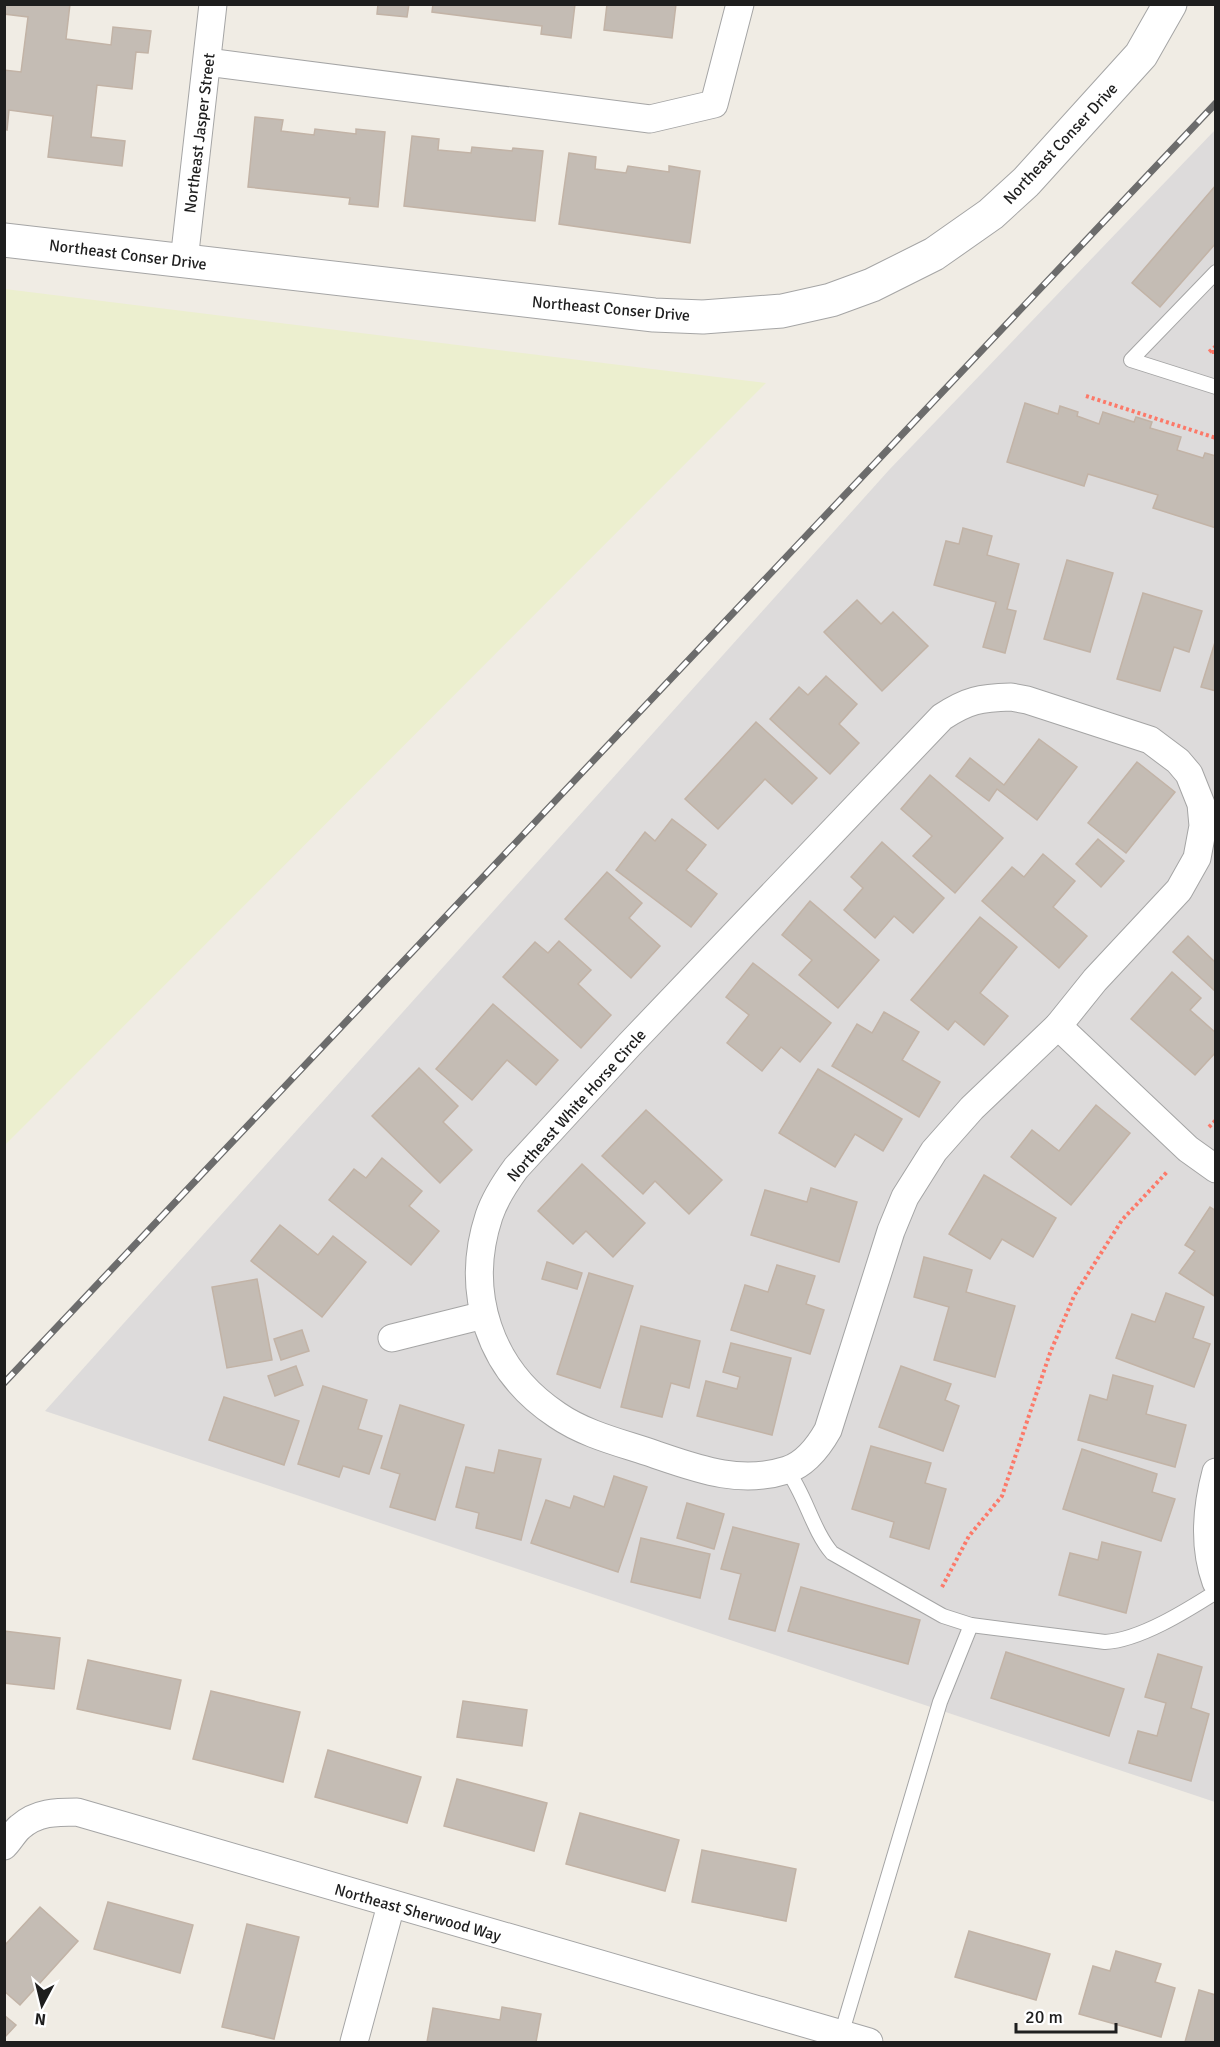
<svg xmlns="http://www.w3.org/2000/svg" width="1220" height="2047" viewBox="0 0 1220 2047" font-family="Signika,sans-serif">
	<rect width="100%" height="100%" fill="#f0ece4"/>
	<path fill="#dddbdb" d="M1215 130V1802L45 1411 889 470Z"/>
	<path fill="#ecefcf" d="M5 289 766 383 5 1145 4 289Z"/>
	<g fill="#c4bcb4" stroke="#c2b3a6" stroke-width="1.5">
		<path d="M4 4H70L66 39 111 45 113 27 151 31 148 53 136 52 132 89 97 85 91 137 125 141 122 166 48 157 53 116 9 110 7 130 4 129V70L21 72 28 17 4 14Z"/>
		<path d="M378 4H409L407 17 377 14Z"/>
		<path d="M433 4H575L571 38 541 34 542 26 432 12Z"/>
		<path d="M607 4H676L672 38 604 30Z"/>
		<path d="M255 117 283 120 281 131 314 135 315 129 356 134V129L385 132 378 207 349 204 350 198 248 187Z"/>
		<path d="M412 136 439 139 438 150 471 153 472 147 512 151 513 148 543 151 535 221 404 206Z"/>
		<path d="M569 153 596 157 595 169 626 173 628 166 669 172V166L700 171 690 243 559 224Z"/>
		<path d="M1216 185V243L1160 307 1132 283Z"/>
		<path d="M1025 403 1058 414 1060 406 1078 412 1077 416 1099 424 1103 412 1134 422 1136 417 1152 422 1150 428 1181 437 1177 450 1203 458 1205 453 1216 456V528L1153 508 1158 495 1088 474 1084 486 1007 462Z"/>
		<path d="M963 528 992 536 987 555 1019 564 1007 609 1016 611 1005 653 983 647 996 602 934 585 946 541 959 544Z"/>
		<path d="M1067 560 1113 573 1090 652 1044 639Z"/>
		<path d="M1143 593 1202 611 1189 652 1174 647 1160 691 1117 679Z"/>
		<path d="M857 600 881 624 893 612 928 646 882 691 824 632Z"/>
		<path d="M1216 639V691L1201 687Z"/>
		<path d="M826 676 857 704 839 724 859 743 830 774 770 719 799 687 808 695Z"/>
		<path d="M756 722 817 778 792 804 765 779 718 829 685 799Z"/>
		<path d="M1039 739 1077 767 1037 820 997 789 989 801 956 776 970 758 1004 785Z"/>
		<path d="M1137 762 1175 792 1126 853 1088 823Z"/>
		<path d="M930 775 1003 838 955 893 913 856 932 836 901 809Z"/>
		<path d="M672 819 706 845 686 870 717 894 691 927 616 870 645 832 655 841Z"/>
		<path d="M1098 839 1124 861 1101 887 1076 864Z"/>
		<path d="M882 842 944 898 913 933 894 916 875 938 844 910 863 888 851 877Z"/>
		<path d="M1043 854 1075 881 1053 907 1087 936 1059 968 982 901 1012 867 1024 877Z"/>
		<path d="M607 872 642 903 629 918 660 946 631 978 565 919Z"/>
		<path d="M810 901 879 960 838 1008 799 975 812 960 782 935Z"/>
		<path d="M980 917 1017 947 980 993 1008 1016 984 1045 955 1021 948 1030 911 1000Z"/>
		<path d="M1188 936 1216 963V992L1173 952Z"/>
		<path d="M559 941 591 970 578 984 611 1015 581 1048 503 977 535 942 548 953Z"/>
		<path d="M753 963 831 1023 800 1062 781 1047 762 1071 727 1043 749 1015 726 997Z"/>
		<path d="M1172 972 1201 998 1190 1010 1216 1033V1052L1195 1075 1131 1019Z"/>
		<path d="M493 1004 558 1060 536 1085 507 1060 472 1100 436 1069Z"/>
		<path d="M884 1012 919 1032 902 1060 940 1082 919 1117 832 1066 857 1024 872 1033Z"/>
		<path d="M419 1068 458 1106 443 1122 472 1150 440 1183 372 1116Z"/>
		<path d="M818 1069 902 1119 883 1151 855 1134 835 1167 779 1133Z"/>
		<path d="M1096 1105 1130 1133 1071 1205 1011 1157 1032 1130 1059 1151Z"/>
		<path d="M646 1110 722 1180 689 1214 655 1181 643 1194 602 1156Z"/>
		<path d="M382 1158 422 1191 409 1206 439 1231 411 1265 329 1200 354 1169 366 1178Z"/>
		<path d="M582 1164 645 1223 613 1257 586 1231 573 1244 538 1211Z"/>
		<path d="M984 1175 1056 1218 1033 1257 1002 1239 990 1259 949 1234Z"/>
		<path d="M811 1188 857 1202 839 1262 751 1235 765 1190 807 1202Z"/>
		<path d="M1210 1207 1216 1211V1297L1179 1273 1195 1251 1185 1245Z"/>
		<path d="M280 1225 318 1255 333 1236 366 1262 322 1317 251 1261Z"/>
		<path d="M924 1257 972 1270 966 1292 1015 1306 995 1377 934 1360 949 1307 914 1297Z"/>
		<path d="M547 1262 582 1273 577 1289 542 1279Z"/>
		<path d="M777 1265 815 1276 806 1304 824 1310 810 1354 731 1330 745 1285 768 1292Z"/>
		<path d="M589 1273 633 1286 600 1388 557 1374Z"/>
		<path d="M257 1279 272 1360 227 1368 212 1287Z"/>
		<path d="M1166 1293 1204 1307 1193 1338 1210 1344 1194 1387 1116 1358 1132 1314 1155 1322Z"/>
		<path d="M641 1326 700 1341 689 1388 671 1383 662 1417 621 1407Z"/>
		<path d="M302 1330 309 1351 281 1360 274 1339Z"/>
		<path d="M731 1343 791 1358 772 1435 697 1416 706 1381 737 1389 740 1377 723 1372Z"/>
		<path d="M296 1366 303 1385 275 1396 268 1376Z"/>
		<path d="M901 1366 951 1384 945 1400 959 1406 943 1451 879 1427Z"/>
		<path d="M1113 1375 1153 1386 1146 1414 1186 1425 1175 1467 1078 1440 1090 1395 1107 1400Z"/>
		<path d="M323 1386 367 1400 358 1429 382 1436 369 1474 343 1466 339 1477 298 1464Z"/>
		<path d="M224 1397 299 1421 284 1465 209 1440Z"/>
		<path d="M400 1405 464 1425 435 1520 390 1507 400 1474 381 1468Z"/>
		<path d="M871 1446 931 1463 925 1483 946 1489 929 1549 890 1537 894 1522 852 1509Z"/>
		<path d="M1082 1449 1157 1474 1152 1492 1175 1499 1161 1541 1063 1509Z"/>
		<path d="M499 1450 541 1459 521 1540 476 1528 479 1513 456 1507 466 1467 494 1473Z"/>
		<path d="M614 1476 647 1487 618 1572 531 1543 546 1500 570 1508 574 1496 604 1507Z"/>
		<path d="M687 1503 724 1514 714 1549 677 1538Z"/>
		<path d="M733 1527 799 1544 775 1631 729 1619 741 1574 721 1569Z"/>
		<path d="M641 1538 710 1554 700 1598 631 1582Z"/>
		<path d="M1102 1542 1141 1552 1126 1613 1059 1595 1070 1553 1098 1560Z"/>
		<path d="M801 1587 920 1620 908 1664 788 1631Z"/>
		<path d="M4 1631 60 1638 54 1689 4 1683Z"/>
		<path d="M1006 1652 1124 1689 1109 1736 991 1698Z"/>
		<path d="M1158 1654 1202 1667 1191 1708 1209 1714 1191 1781 1129 1763 1138 1731 1157 1736 1166 1703 1145 1697Z"/>
		<path d="M88 1660 181 1680 170 1729 77 1709Z"/>
		<path d="M211 1691 300 1712 283 1782 193 1759Z"/>
		<path d="M463 1701 527 1710 522 1746 457 1737Z"/>
		<path d="M328 1750 421 1777 407 1823 315 1797Z"/>
		<path d="M457 1779 547 1803 534 1851 444 1826Z"/>
		<path d="M580 1813 679 1840 665 1891 566 1864Z"/>
		<path d="M702 1850 796 1869 786 1921 692 1902Z"/>
		<path d="M108 1902 193 1925 180 1973 94 1949Z"/>
		<path d="M40 1907 78 1941 20 2005 4 1991V1946Z"/>
		<path d="M247 1924 299 1937 274 2039 222 2027Z"/>
		<path d="M969 1931 1050 1954 1036 2000 955 1977Z"/>
		<path d="M1116 1951 1161 1964 1155 1982 1175 1988 1161 2037 1079 2014 1093 1966 1110 1971Z"/>
		<path d="M1199 1990 1216 1995V2042H1185Z"/>
		<path d="M502 2007 541 2014 536 2042H427L433 2008 500 2020Z"/>
		<path d="M4 2015 16 2025 4 2038Z"/>
	</g>
	<g fill="none" stroke-linecap="round" stroke-linejoin="round">
		<defs>
			<g id="service">
				<path d="M1216 272 1131 360 1216 387"/>
				<path d="M787 1470C806 1496 812 1529 832 1553L943 1616 971 1625 1105 1642C1140 1640 1186 1611 1216 1592"/>
				<path d="M841 2035 940 1702 971 1625"/>
			</g>
			<g id="minor">
				<path d="M207 62 650 119 714 104 740 4"/>
				<path d="M184 261 213 4"/>
				<path d="M1011 697 1027 700 1150 740 1178 761 1189 774 1201 804 1203 826 1197 858 1179 890 1095 980 1058 1026 972 1108 934 1151 905 1197 891 1231 828 1430C819 1446 805 1464 787 1470 740 1485 698 1469 654 1454 622 1443 586 1435 557 1415 489 1370 464 1292 489 1216 495 1198 505 1183 516 1168L630 1044 942 717C968 700 980 698 1011 697Z"/>
				<path d="M1058 1026 1188 1149 1216 1169"/>
				<path d="M392 1338 484 1315"/>
				<path d="M1216 1472C1206 1509 1203 1546 1216 1582"/>
				<path d="M4 1846C10 1840 14 1832 20 1827 37 1812 56 1812 77 1812L869 2042"/>
				<path d="M354 2042 391 1905"/>
			</g>
			<path id="tertiary" d="M4 240 654 315 703 317 782 311 831 300 872 285 934 254 991 214 1026 182 1141 55 1170 4"/>
		</defs>
		<use href="#service" stroke="#a5a5a5" stroke-width="16"/>
		<use href="#minor" stroke="#a5a5a5" stroke-width="29"/>
		<use href="#tertiary" stroke="#a5a5a5" stroke-width="35"/>
		<g stroke="#fc7969" stroke-width="4" stroke-dasharray="3 3" stroke-linecap="butt">
			<path d="M1216 346 1209 352H1216"/>
			<path d="M1086 396 1216 438"/>
			<path d="M1209 1127 1216 1120"/>
			<path d="M942 1587 969 1536 1002 1496 1050 1353 1074 1296 1122 1220 1167 1172"/>
		</g>
		<use href="#service" stroke="#fff" stroke-width="14"/>
		<use href="#minor" stroke="#fff" stroke-width="27"/>
		<use href="#tertiary" stroke="#fff" stroke-width="33"/>
		<defs>
			<path id="rail" d="M4 1383 1216 103"/>
		</defs>
		<use href="#rail" stroke="#6c6c6c" stroke-width="7"/>
		<use href="#rail" stroke="#fff" stroke-width="4.5" stroke-dasharray="14" stroke-linecap="butt"/>
	</g>
	<g text-anchor="middle" stroke-width="4.5" stroke-linejoin="round" paint-order="stroke">
		<g font-size="16" fill="#1e1e1e" stroke="#fff">
			<text transform="translate(199 133) rotate(-83)" y="6">Northeast Jasper Street</text>
			<text transform="translate(1060 143) rotate(-47)" y="6">Northeast Conser Drive</text>
			<text transform="translate(128 254) rotate(7)" y="6">Northeast Conser Drive</text>
			<text transform="translate(611 308) rotate(5)" y="6">Northeast Conser Drive</text>
			<text transform="translate(576 1105) rotate(-48)" y="6">Northeast White Horse Circle</text>
			<text transform="translate(418 1912) rotate(16)" y="6">Northeast Sherwood Way</text>
		</g>
	</g>
	<rect width="1220" height="2047" fill="none" stroke="#1e1e1e" stroke-width="12"/>
	<g transform="translate(42 2005) rotate(187)" stroke="#ffffff" stroke-width="4.5" paint-order="stroke">
	<path d="M0-4.5L10 22L0 15L-10 22Z" fill="#1e1e1e"/>
	<text y="-9" font-size="16" font-weight="bold" text-anchor="middle" fill="#1e1e1e">N</text>
	</g>
	<path d="M1016 2023v9h100v-9" fill="none" stroke="#1e1e1e" stroke-width="3"/>
	<text x="1025" y="2023" font-size="18" fill="#1e1e1e" stroke="#ffffff" stroke-width="4.5" paint-order="stroke">20 m</text>
</svg>
